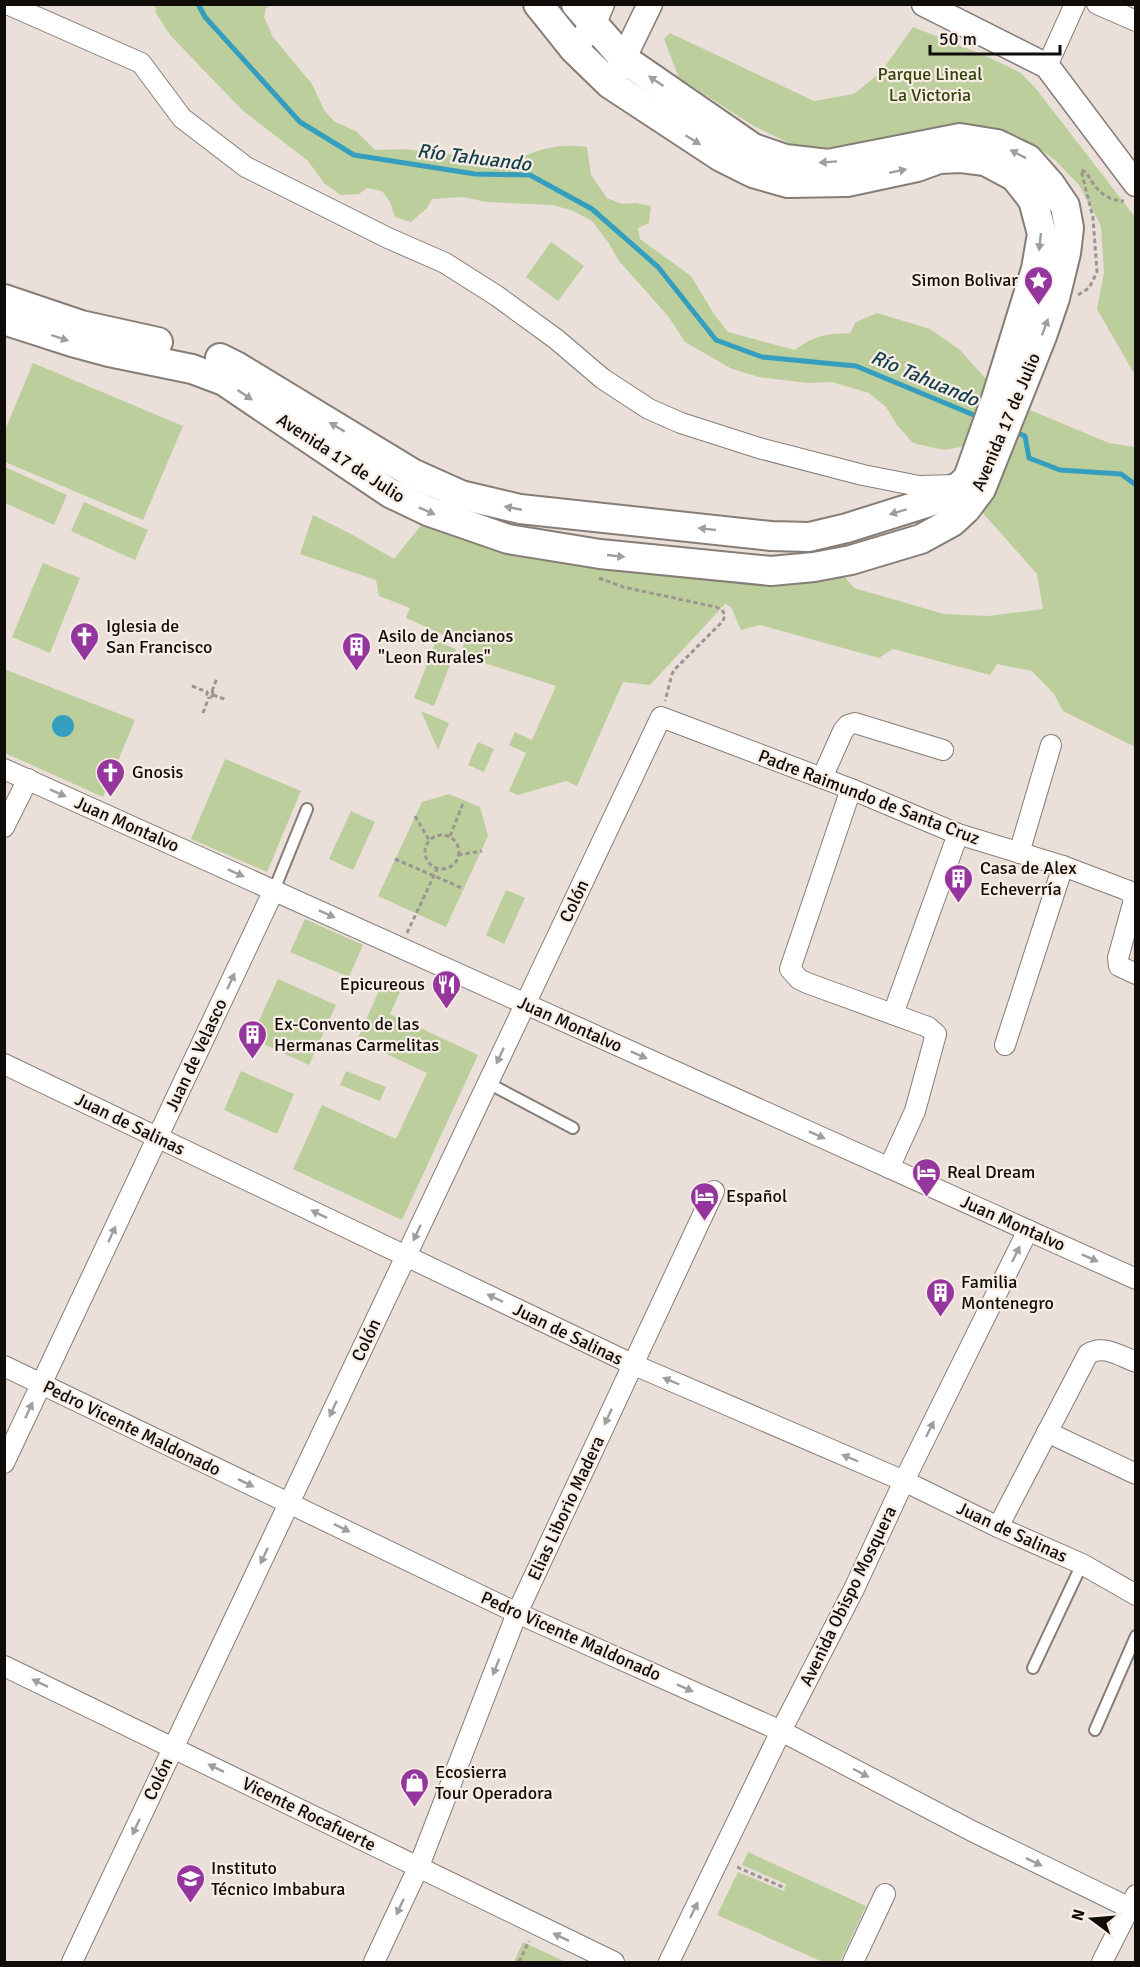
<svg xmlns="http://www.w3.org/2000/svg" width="1140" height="1967" viewBox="0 0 1140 1967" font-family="Signika,sans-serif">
	<rect width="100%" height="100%" fill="#eae0d9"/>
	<g fill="#bcce9c">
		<path d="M155 5H271L266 8 264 17 273 37 312 84 324 110 335 122 356 131 375 150 403 149 515 161C538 148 561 143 587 147L591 175 607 198 622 204 636 203 651 206 649 223 638 228 640 239 691 276 714 314 728 332 795 350C815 335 826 334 850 333L856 322 877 313 930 329 960 350 986 379 966 446 944 450 913 443 897 425 886 407 869 393 832 382 807 383 759 377 732 369 685 342 668 316 619 261 608 242 592 221 573 211 553 205 487 202 462 197 432 199 427 208 411 222 395 217 390 202 382 191 367 188 359 194 341 195 324 183 308 161 242 110 170 35 156 13Z"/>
		<path d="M913 27 986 56 1021 73 1037 90 1135 217V375L1097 309 1104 272 1101 226 1079 185 1056 161 1033 144 1002 133 903 135 830 150 795 146 754 126 679 78 664 39 670 33 814 101 854 94 881 72Z"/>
		<path d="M551 242 584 266 558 301 526 277Z"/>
		<path d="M33 363 183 426 143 520 5 462V430Z"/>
		<path d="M1030 410 1109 443 1135 447V747L1063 711 1054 694 1032 671 997 664 990 675 893 649 879 658 760 625 741 630 731 607 725 604 650 685 623 682 577 786 566 781 518 795 509 791 526 753 509 745 515 732 532 740 556 686 460 655 464 644 406 618 410 608 379 596 376 580 300 554 313 515 351 534 394 559 427 518 822 579 845 577 854 588 944 614 988 616 1043 609 1037 574 982 512 1011 454Z"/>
		<path d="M5 467 67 495 54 525 5 503Z"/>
		<path d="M84 502 148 530 135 560 71 531Z"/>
		<path d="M43 563 80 578 50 653 12 637Z"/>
		<path d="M436 641 456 649 434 706 414 698Z"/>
		<path d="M4 669 135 720 103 797 5 753Z"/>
		<path d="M421 711 449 723 438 750Z"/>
		<path d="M478 742 494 749 484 772 468 765Z"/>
		<path d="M225 759 301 791 267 872 191 839Z"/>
		<path d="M449 794 480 807 488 836 446 927 378 896 422 802Z"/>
		<path d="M351 811 375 822 353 870 329 859Z"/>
		<path d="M506 890 525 898 504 944 486 935Z"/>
		<path d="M305 919 363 945 349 977 290 952Z"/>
		<path d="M278 979 336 1005 309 1065 251 1038Z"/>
		<path d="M382 984 400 992 390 1014 478 1055 402 1220 293 1169 322 1105 396 1139 427 1073 357 1040Z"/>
		<path d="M241 1071 294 1094 277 1134 224 1110Z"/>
		<path d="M346 1071 386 1087 380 1101 340 1085Z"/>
		<path d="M748 1852 866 1906 840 1962H823L717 1915 738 1872 784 1891 786 1884 742 1865Z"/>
		<path d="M523 1942 566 1962H514Z"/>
	</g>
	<circle fill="#359ebf" cx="63" cy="726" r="11"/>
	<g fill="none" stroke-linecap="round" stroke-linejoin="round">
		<g stroke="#359ebf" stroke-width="5">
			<path d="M198 4 205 17 300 122 354 155 475 174 530 175 592 209 658 267 716 340 762 357 856 366 981 418"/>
			<path d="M1012 431 1025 436 1029 458 1060 470 1121 474 1136 485"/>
		</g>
		<defs>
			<g id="service">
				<path d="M274 890 307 809"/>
				<path d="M488 1083 573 1128"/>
				<path d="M1033 1668 1082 1564"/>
				<path d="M1095 1730 1136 1636"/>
			</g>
			<g id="minor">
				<path d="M7 4 141 63 182 118 246 167 388 238 445 263 497 296 556 339 603 379 649 409 681 423 759 448 863 475 919 486 958 485"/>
				<path d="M1097 4 1136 21"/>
				<path d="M1047 66 1075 4"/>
				<path d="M4 769 1136 1279"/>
				<path d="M822 778 843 731 848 725 855 723 943 750"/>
				<path d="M851 789 790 969 799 979 807 983 928 1027 936 1034 915 1111 889 1168"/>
				<path d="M4 827 28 779"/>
				<path d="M1019 853 1051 745"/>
				<path d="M893 1014 958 834"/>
				<path d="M1005 1045 1063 866"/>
				<path d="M4 1064 632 1364 904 1481 998 1527 1082 1564 1136 1595"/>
				<path d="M4 1366 517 1613 781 1731 972 1831 1136 1911"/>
				<path d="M1047 1432 1136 1474"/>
				<path d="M4 1463 274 890"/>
				<path d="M998 1527 1088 1354C1103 1344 1120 1356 1136 1362"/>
				<path d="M4 1666 614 1962"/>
				<path d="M72 1962 661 717 851 789 958 834 1063 866 1129 891 1134 900 1118 958 1119 966 1136 974"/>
				<path d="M374 1962 419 1866 517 1613 714 1191"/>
				<path d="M669 1962 781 1731 854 1589 904 1481 1028 1230"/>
				<path d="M853 1962 885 1894"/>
				<path d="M1102 1962 1136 1895"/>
			</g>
			<g id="tertiary">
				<path d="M924 4 1047 66 1136 184"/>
				<path d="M574 49 593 25 602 4"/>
				<path d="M617 72 650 4"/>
			</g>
			<g id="secondary">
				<path d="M4 299 81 325 158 342"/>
				<path d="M4 320 72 342 109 352 192 369 224 381 390 493 430 512 508 539 600 554 771 571 814 567 851 560 921 539 952 522 966 509 981 489 1042 336 1055 298 1066 253 1069 228 1065 206 1050 184 1028 159 997 144 960 138 828 164 785 159 753 148 624 59 576 4"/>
				<path d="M220 358 236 366 412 473 461 495 520 509 771 536 809 537 847 528 936 500 961 485 968 478 996 399 1036 269 1042 234 1033 200 1015 177 985 161 961 158 939 159 917 167 847 182 788 183 753 173 721 157 610 84 574 49 538 4"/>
			</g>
		</defs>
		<use href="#service" stroke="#867d76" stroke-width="14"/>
		<use href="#minor" stroke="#867d76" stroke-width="22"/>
		<use href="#tertiary" stroke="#867d76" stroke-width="27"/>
		<use href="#secondary" stroke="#867d76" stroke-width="32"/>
		<g stroke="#9d9590" stroke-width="3" stroke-dasharray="4.5 3" stroke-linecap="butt">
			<path d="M1078 295 1089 288 1097 272 1093 218 1081 170 1086 172C1095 188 1105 201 1124 201"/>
			<path d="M599 578 623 587 716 607 722 610 725 615 723 621 675 669 672 674 665 701"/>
			<path d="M192 686 207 692"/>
			<circle cx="210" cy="694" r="3"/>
			<path d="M212 691 217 678"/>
			<path d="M213 695 227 700"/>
			<path d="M203 713 209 697"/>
			<path d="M415 816 429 840"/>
			<circle cx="442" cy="852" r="17"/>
			<path d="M450 836 464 801"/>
			<path d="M458 855 482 851"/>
			<path d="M395 859 464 889"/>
			<path d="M407 933 437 869"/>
			<path d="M737 1867 785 1888"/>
			<path d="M519 1962 529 1941"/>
		</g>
		<use href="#service" stroke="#fff" stroke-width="10"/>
		<use href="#minor" stroke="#fff" stroke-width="20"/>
		<use href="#tertiary" stroke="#fff" stroke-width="24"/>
		<use href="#secondary" stroke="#fff" stroke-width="28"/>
	</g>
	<defs><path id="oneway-solid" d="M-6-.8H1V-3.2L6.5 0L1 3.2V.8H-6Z" transform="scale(1.5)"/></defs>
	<g fill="#9f9e9d">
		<use href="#oneway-solid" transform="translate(656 81) rotate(-146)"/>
		<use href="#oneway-solid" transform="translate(693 140) rotate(32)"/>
		<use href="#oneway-solid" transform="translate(1018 154) rotate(-153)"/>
		<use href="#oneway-solid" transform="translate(828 162) rotate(176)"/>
		<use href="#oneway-solid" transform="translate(898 171) rotate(-12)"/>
		<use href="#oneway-solid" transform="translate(1040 242) rotate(96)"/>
		<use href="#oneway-solid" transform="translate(1045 327) rotate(-70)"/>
		<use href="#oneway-solid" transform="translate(60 338) rotate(18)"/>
		<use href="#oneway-solid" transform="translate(245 395) rotate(34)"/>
		<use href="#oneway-solid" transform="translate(337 427) rotate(-149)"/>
		<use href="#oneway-solid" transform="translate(513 508) rotate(-169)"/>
		<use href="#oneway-solid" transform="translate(427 511) rotate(24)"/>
		<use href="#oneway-solid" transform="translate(898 512) rotate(163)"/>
		<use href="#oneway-solid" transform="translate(707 529) rotate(-174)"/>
		<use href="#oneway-solid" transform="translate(616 556) rotate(6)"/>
		<use href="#oneway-solid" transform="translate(58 793) rotate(24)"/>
		<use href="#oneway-solid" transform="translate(236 873) rotate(24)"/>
		<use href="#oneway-solid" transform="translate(327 914) rotate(24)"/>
		<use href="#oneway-solid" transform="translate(231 981) rotate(-65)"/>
		<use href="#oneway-solid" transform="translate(639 1055) rotate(24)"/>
		<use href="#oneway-solid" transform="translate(500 1056) rotate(115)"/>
		<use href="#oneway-solid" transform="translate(817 1135) rotate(24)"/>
		<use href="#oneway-solid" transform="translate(319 1214) rotate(-154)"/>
		<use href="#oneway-solid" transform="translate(417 1233) rotate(115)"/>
		<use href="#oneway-solid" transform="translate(112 1234) rotate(-65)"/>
		<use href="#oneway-solid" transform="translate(1016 1254) rotate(-64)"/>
		<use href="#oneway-solid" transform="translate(1090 1258) rotate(24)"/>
		<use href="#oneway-solid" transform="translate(495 1298) rotate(-154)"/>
		<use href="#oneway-solid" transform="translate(671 1381) rotate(-157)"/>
		<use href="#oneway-solid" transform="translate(333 1409) rotate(115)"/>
		<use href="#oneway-solid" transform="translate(29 1410) rotate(-65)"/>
		<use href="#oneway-solid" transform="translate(608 1417) rotate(115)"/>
		<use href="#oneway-solid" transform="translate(930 1429) rotate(-64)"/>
		<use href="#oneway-solid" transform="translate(850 1458) rotate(-157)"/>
		<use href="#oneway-solid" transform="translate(246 1483) rotate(26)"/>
		<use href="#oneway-solid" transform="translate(342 1528) rotate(26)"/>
		<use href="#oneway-solid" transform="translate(264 1556) rotate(115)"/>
		<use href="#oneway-solid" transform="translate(496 1667) rotate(111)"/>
		<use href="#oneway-solid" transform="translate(40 1683) rotate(-154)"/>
		<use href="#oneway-solid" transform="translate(685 1688) rotate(24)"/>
		<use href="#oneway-solid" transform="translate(216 1768) rotate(-154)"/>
		<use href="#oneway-solid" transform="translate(861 1773) rotate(28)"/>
		<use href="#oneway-solid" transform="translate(136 1827) rotate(115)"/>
		<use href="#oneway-solid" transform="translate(1034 1862) rotate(26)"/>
		<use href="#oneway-solid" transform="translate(400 1907) rotate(115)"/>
		<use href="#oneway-solid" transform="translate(694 1910) rotate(-64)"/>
		<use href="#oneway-solid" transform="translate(561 1937) rotate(-154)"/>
	</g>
	<defs>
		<symbol id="sight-pin" viewBox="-11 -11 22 30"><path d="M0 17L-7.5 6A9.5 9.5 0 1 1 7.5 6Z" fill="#95369f" stroke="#f8eee6"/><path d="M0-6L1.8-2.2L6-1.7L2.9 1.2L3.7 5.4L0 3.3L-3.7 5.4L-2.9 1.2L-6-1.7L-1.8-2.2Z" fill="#fff"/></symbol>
		<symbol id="church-pin" viewBox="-11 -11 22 30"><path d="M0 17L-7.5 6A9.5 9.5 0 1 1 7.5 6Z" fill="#95369f" stroke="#f8eee6"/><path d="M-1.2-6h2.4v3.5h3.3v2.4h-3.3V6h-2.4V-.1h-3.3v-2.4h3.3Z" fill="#fff"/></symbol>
		<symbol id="building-pin" viewBox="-11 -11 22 30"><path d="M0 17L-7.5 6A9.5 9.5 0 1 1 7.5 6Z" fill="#95369f" stroke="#f8eee6"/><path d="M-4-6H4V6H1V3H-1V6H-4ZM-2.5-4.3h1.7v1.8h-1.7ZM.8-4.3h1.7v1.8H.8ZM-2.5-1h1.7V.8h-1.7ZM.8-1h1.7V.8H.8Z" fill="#fff"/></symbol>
		<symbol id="restaurant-pin" viewBox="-11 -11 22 30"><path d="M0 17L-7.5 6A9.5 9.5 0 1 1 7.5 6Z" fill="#95369f" stroke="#f8eee6"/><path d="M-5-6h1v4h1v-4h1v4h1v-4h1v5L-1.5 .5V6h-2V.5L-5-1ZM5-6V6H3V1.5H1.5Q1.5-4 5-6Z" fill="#fff"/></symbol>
		<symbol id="hotel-pin" viewBox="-11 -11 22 30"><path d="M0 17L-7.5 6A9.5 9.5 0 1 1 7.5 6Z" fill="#95369f" stroke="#f8eee6"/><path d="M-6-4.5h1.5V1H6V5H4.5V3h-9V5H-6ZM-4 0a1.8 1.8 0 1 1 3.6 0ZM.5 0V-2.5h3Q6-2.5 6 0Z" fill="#fff"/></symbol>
		<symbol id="shop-pin" viewBox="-11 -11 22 30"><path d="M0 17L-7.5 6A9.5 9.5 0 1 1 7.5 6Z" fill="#95369f" stroke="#f8eee6"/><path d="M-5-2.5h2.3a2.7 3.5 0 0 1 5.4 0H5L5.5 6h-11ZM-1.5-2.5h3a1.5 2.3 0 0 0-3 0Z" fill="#fff"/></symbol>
		<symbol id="university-pin" viewBox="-11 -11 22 30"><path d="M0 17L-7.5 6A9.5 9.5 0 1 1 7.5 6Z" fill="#95369f" stroke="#f8eee6"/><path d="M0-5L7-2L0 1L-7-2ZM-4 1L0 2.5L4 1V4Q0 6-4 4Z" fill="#fff"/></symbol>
	</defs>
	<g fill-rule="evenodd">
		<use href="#sight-pin" x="1022" y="264" width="33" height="45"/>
		<use href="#church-pin" x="68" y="620" width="33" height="45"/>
		<use href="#building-pin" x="340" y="630" width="33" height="45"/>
		<use href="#church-pin" x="94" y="756" width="33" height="45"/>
		<use href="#building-pin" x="942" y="862" width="33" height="45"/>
		<use href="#restaurant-pin" x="430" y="968" width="33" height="45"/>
		<use href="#building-pin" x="236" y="1018" width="33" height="45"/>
		<use href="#hotel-pin" x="910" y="1156" width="33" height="45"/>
		<use href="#hotel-pin" x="688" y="1180" width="33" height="45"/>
		<use href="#building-pin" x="924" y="1276" width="33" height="45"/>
		<use href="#shop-pin" x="398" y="1766" width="33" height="45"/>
		<use href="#university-pin" x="174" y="1862" width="33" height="45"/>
	</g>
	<g text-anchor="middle" stroke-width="4.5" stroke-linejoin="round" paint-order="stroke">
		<g font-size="18" fill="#33430a" stroke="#f8eee6">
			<text x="930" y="80">Parque Lineal<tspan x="930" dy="21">La Victoria</tspan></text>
		</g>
		<g font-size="18" fill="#0f0c09" stroke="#f8eee6" text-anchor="start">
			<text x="1018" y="286" text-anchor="end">Simon Bolivar</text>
			<text x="106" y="632">Iglesia de<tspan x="106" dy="21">San Francisco</tspan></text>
			<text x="378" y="642">Asilo de Ancianos<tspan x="378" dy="21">"Leon Rurales"</tspan></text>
			<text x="132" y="778">Gnosis</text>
			<text x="980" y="874">Casa de Alex<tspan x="980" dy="21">Echeverría</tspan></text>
			<text x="425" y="990" text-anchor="end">Epicureous</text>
			<text x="274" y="1030">Ex-Convento de las<tspan x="274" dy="21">Hermanas Carmelitas</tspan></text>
			<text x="947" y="1178">Real Dream</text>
			<text x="726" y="1202">Español</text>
			<text x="961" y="1288">Familia<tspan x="961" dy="21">Montenegro</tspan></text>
			<text x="435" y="1778">Ecosierra<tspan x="435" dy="21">Tour Operadora</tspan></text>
			<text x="211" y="1874">Instituto<tspan x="211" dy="21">Técnico Imbabura</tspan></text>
		</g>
		<g font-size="18" fill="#0f0c09" stroke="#f8eee6">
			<text transform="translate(1006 422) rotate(-67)" y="6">Avenida 17 de Julio</text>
			<text transform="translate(341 458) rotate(33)" y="6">Avenida 17 de Julio</text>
			<text transform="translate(869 797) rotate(21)" y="6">Padre Raimundo de Santa Cruz</text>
			<text transform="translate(127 824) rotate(24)" y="6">Juan Montalvo</text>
			<text transform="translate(574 901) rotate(-65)" y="6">Colón</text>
			<text transform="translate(570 1024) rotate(24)" y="6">Juan Montalvo</text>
			<text transform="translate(196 1055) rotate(-65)" y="6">Juan de Velasco</text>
			<text transform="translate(130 1124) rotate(26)" y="6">Juan de Salinas</text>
			<text transform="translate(1013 1223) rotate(24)" y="6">Juan Montalvo</text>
			<text transform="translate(568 1334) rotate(26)" y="6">Juan de Salinas</text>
			<text transform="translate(366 1340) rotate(-65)" y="6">Colón</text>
			<text transform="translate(132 1428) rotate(26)" y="6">Pedro Vicente Maldonado</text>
			<text transform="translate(566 1508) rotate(-65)" y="6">Elias Liborio Madera</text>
			<text transform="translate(1012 1532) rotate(25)" y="6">Juan de Salinas</text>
			<text transform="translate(848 1596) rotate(-64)" y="6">Avenida Obispo Mosquera</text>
			<text transform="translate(571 1636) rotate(24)" y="6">Pedro Vicente Maldonado</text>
			<text transform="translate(158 1779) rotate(-65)" y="6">Colón</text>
			<text transform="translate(309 1814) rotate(26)" y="6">Vicente Rocafuerte</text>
		</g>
		<g font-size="20" font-style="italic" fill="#103e4c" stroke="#f8eee6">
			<text transform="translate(474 157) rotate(7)" y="7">Río Tahuando</text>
			<text transform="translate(925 378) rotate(23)" y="7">Río Tahuando</text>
		</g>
	</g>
	<rect width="1140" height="1967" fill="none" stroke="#0f0c09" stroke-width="12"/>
	<g transform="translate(1092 1919) rotate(286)" stroke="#f8eee6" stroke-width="4.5" paint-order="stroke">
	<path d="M0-4.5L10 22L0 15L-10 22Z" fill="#0f0c09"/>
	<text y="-9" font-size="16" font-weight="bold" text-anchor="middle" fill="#0f0c09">N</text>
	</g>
	<path d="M930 45v9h130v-9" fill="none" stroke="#0f0c09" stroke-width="3"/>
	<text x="939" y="45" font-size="18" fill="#0f0c09" stroke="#f8eee6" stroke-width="4.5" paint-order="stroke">50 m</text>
</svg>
